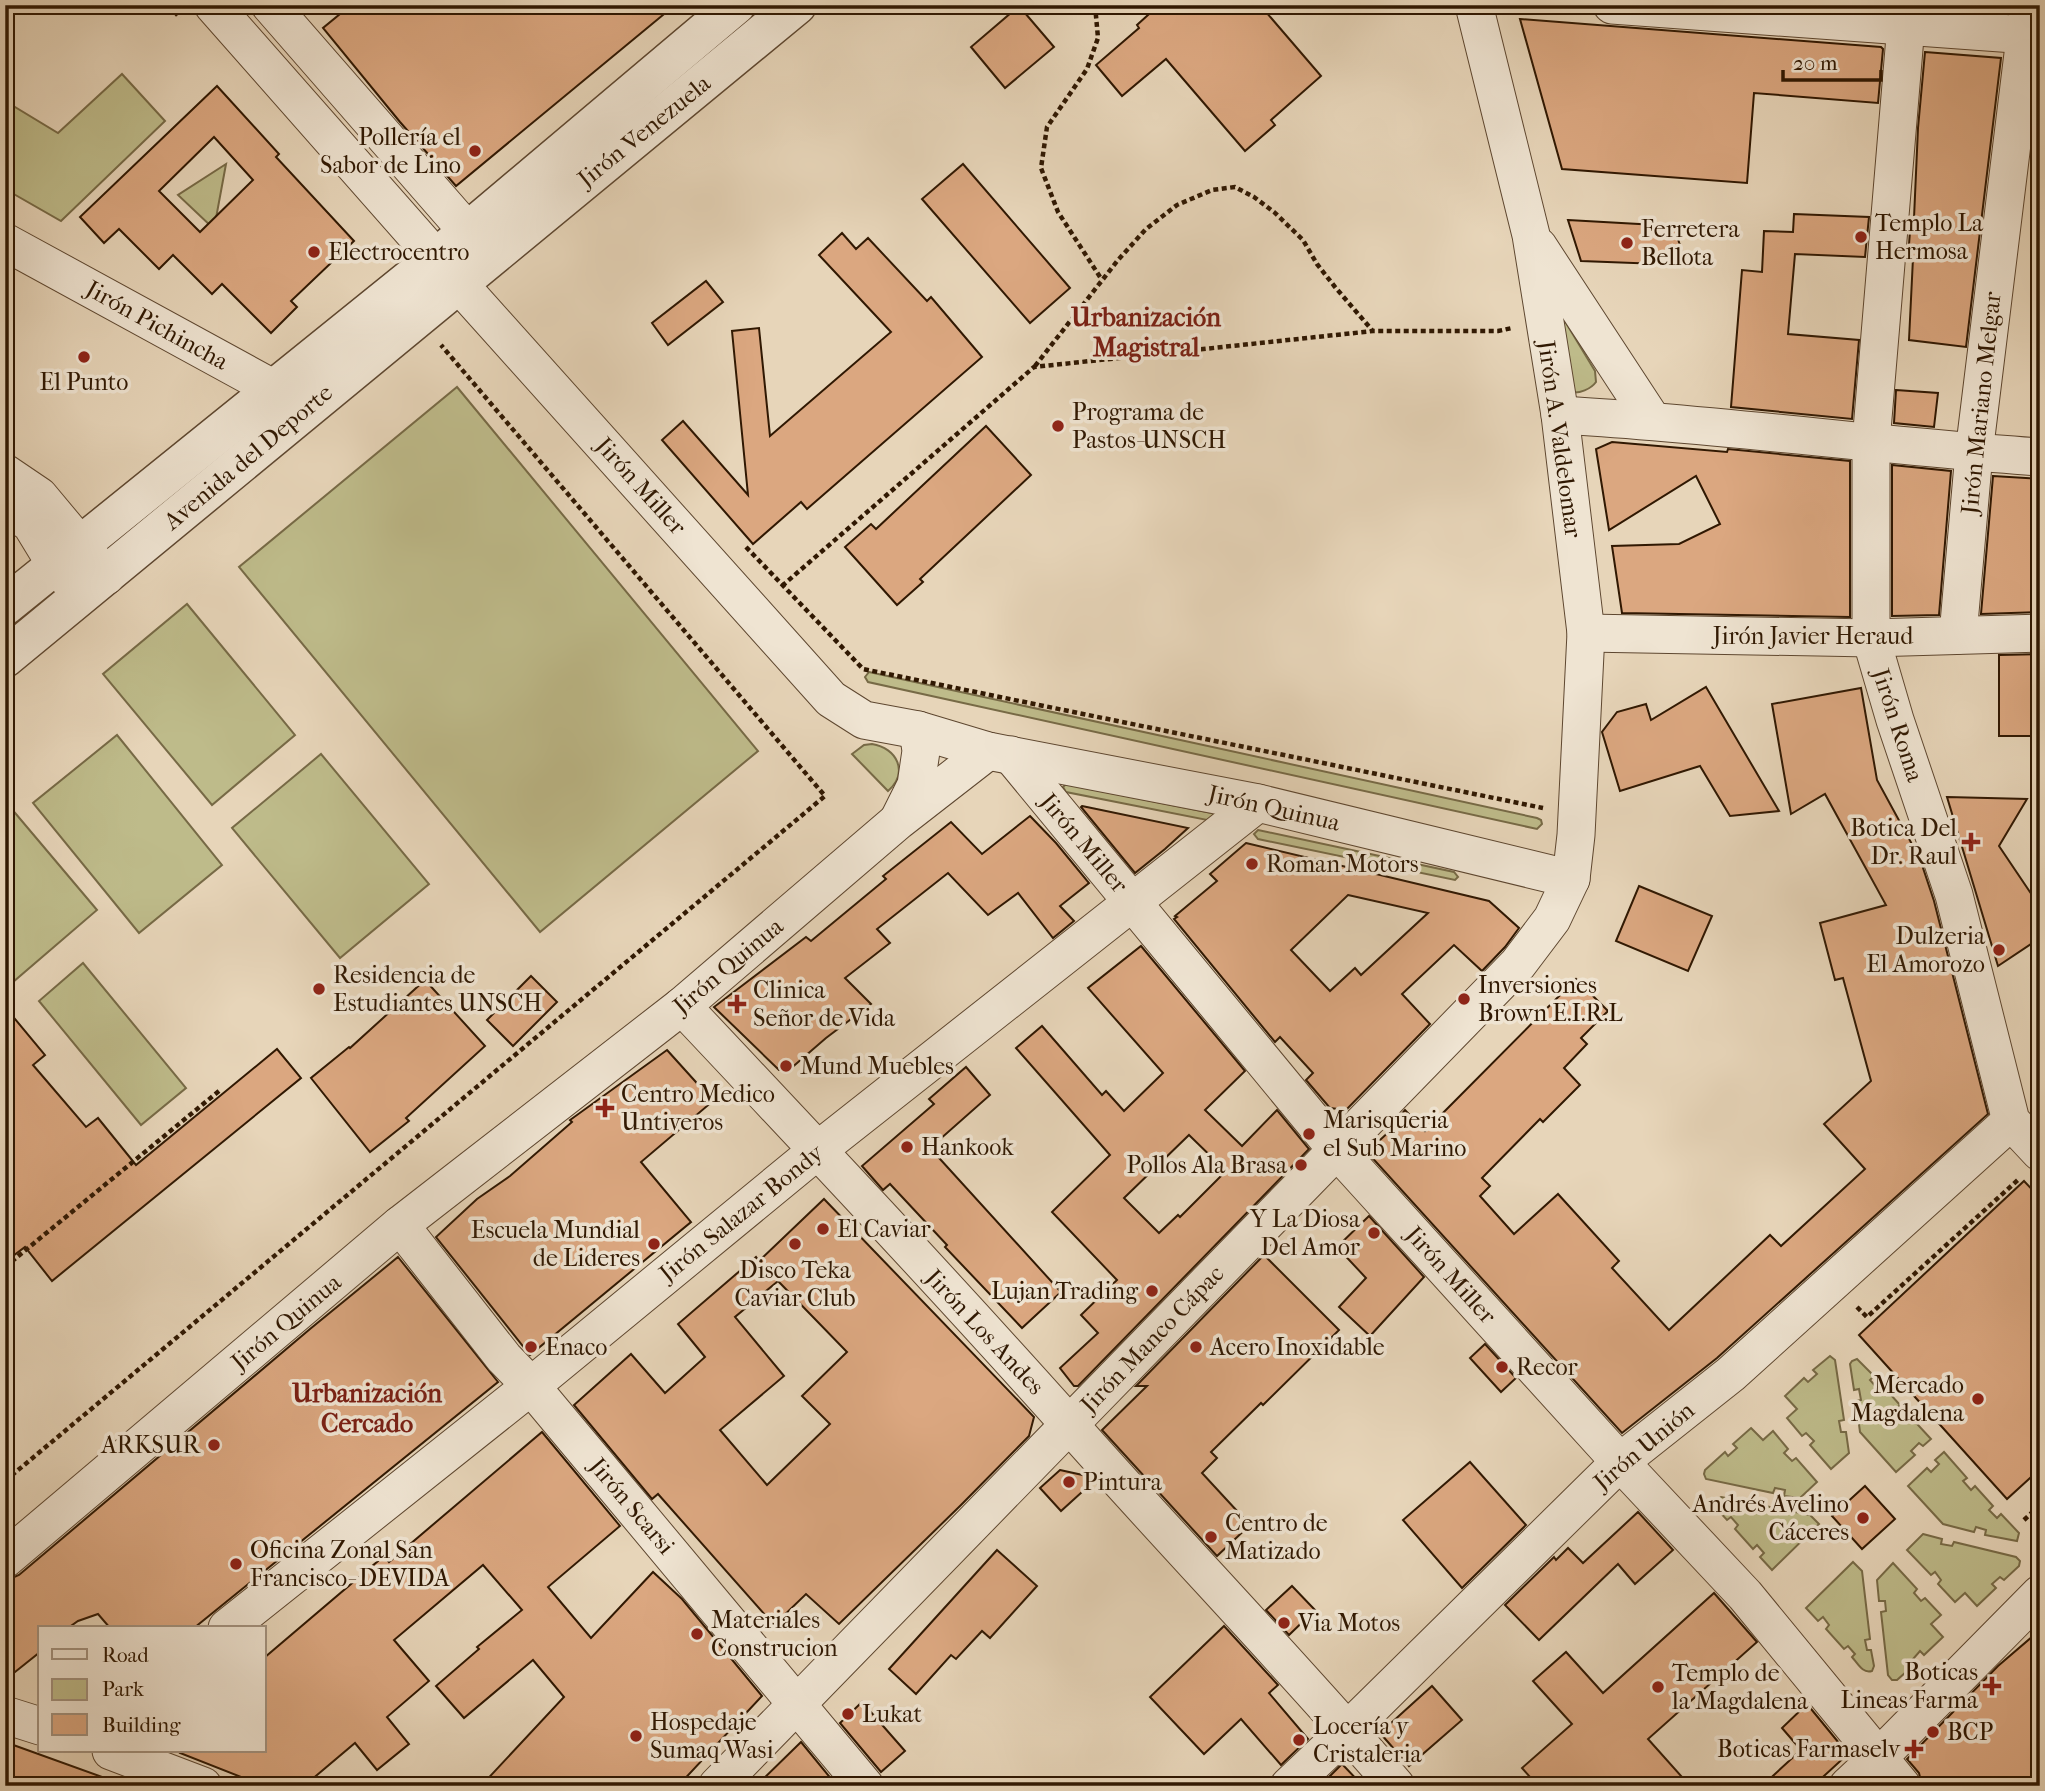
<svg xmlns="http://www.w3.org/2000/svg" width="2045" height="1791" viewBox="0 0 2045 1791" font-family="'IM FELL French Canon',serif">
	<rect width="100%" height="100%" fill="#e7d5b9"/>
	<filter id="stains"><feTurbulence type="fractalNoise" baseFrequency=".00286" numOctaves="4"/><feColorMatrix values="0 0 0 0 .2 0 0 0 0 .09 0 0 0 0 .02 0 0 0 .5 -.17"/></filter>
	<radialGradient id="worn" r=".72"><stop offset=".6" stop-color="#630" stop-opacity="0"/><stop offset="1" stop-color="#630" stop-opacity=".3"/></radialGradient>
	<g fill="#bebb8a" stroke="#776a46" stroke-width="2">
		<path d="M122 74 165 121 61 221 5 189V101L58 133Z"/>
		<path d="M226 164 214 229 178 195Z"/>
		<path d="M1560 313 1595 371 1596 382C1591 389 1579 394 1571 392Z"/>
		<path d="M457 387 758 751 540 932 239 567Z"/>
		<path d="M187 604 295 735 212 805 103 674Z"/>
		<path d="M869 672 1537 818 1541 820 1542 824 1537 829 868 682 865 677Z"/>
		<path d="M117 735 222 865 139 933 33 803Z"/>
		<path d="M872 744C897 748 909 772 888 791L852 754 864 745Z"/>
		<path d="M321 754 429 884 340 958 232 828Z"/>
		<path d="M1066 784 1212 813 1215 816 1212 821 1066 792 1063 787Z"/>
		<path d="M5 801 97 910 13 982 5 973Z"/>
		<path d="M1258 830 1454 872 1458 877 1455 880 1258 839 1254 834Z"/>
		<path d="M83 963 186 1088 141 1125 39 1001Z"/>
		<path d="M1830 1356 1835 1360 1844 1420 1839 1421 1841 1432H1846L1849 1453 1831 1469 1810 1445 1814 1441 1806 1433 1802 1436 1787 1418 1797 1409 1785 1396 1804 1378 1808 1382 1817 1374 1813 1370Z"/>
		<path d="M1857 1359 1874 1376 1870 1380 1877 1388 1882 1385 1900 1405 1896 1409 1903 1416 1907 1413 1931 1439 1923 1446 1919 1443 1911 1451 1915 1455 1896 1472 1860 1432 1856 1401 1861 1400 1859 1389 1854 1390 1850 1364 1852 1361Z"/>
		<path d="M1751 1428 1763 1440 1773 1431 1788 1449 1784 1453 1792 1461 1796 1458 1817 1482 1800 1498 1784 1496 1785 1490 1775 1488 1773 1493 1706 1479 1704 1474 1705 1470 1725 1452 1728 1456 1737 1448 1733 1444Z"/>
		<path d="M1944 1452 1967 1478 1963 1481 1971 1490 1975 1486 1993 1506 1989 1510 1997 1518 2001 1514 2019 1533 2017 1541 1985 1535 1986 1530 1976 1527 1974 1532 1943 1524 1908 1486 1927 1468 1931 1472 1939 1464 1935 1460Z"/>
		<path d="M1721 1497 1810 1515 1819 1524 1772 1570 1760 1557 1764 1553 1757 1545 1753 1549 1735 1529 1738 1525 1731 1517 1727 1520 1715 1507 1714 1502Z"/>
		<path d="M1923 1534 1942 1539 1941 1544 1952 1546 1954 1542 2016 1557 2020 1561 2019 1566 2004 1580 2000 1577 1992 1584 1996 1588 1977 1606 1965 1593 1955 1602 1938 1584 1941 1580 1935 1572 1931 1575 1907 1550Z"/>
		<path d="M1853 1562 1862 1571 1870 1639 1865 1640 1867 1650H1871L1874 1666 1872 1671C1863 1674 1858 1664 1852 1657L1855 1654 1848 1646 1844 1649 1826 1629 1829 1625 1823 1617 1818 1621 1806 1608Z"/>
		<path d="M1893 1563 1917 1589 1914 1593 1921 1601 1925 1598 1941 1615 1931 1624 1943 1637 1924 1655 1920 1651 1913 1659 1916 1663 1897 1680H1892L1888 1675 1881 1612 1886 1611 1885 1601H1879L1877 1580Z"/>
	</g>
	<g fill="#dba780" stroke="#301802" stroke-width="2" fill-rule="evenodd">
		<path d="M351 5H675L456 186 400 122 323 28Z"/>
		<path d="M1159 5H1260L1321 76 1271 120 1275 125 1245 151 1166 59 1122 96 1096 65 1139 28 1137 25Z"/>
		<path d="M1019 6 1054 47 1005 88 971 47Z"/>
		<path d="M1520 19 1881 47 1883 49 1878 103 1754 93 1747 183 1562 169Z"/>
		<path d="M1925 52 2001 58 1966 347 1909 340 1913 258H1908L1911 218H1914L1918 128Z"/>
		<path d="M217 86 279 154 276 157 354 241 291 301 297 307 271 333 222 284 212 294 173 255 159 269 119 229 104 243 80 217ZM214 137 253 180 200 232 159 191Z"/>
		<path d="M963 164 1070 288 1030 323 922 199Z"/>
		<path d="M1794 214 1869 217 1865 257 1795 254 1788 334 1859 340 1852 419 1731 407 1742 270 1762 272 1764 231 1793 232Z"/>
		<path d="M1568 220 1674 226 1686 265 1581 261Z"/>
		<path d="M842 233 856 249 868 238 927 301 931 297 982 357 807 509 801 502 753 544 662 440 683 421 748 495 732 331 759 328 770 436 891 332 819 255Z"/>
		<path d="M706 281 723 302 668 345 652 323Z"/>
		<path d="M1896 390 1938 393 1934 427 1894 423Z"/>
		<path d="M986 426 1031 475 920 579 923 582 897 605 845 547 871 524 876 529Z"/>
		<path d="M1612 442 1727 452 1728 449 1850 461V617L1622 613 1612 546 1679 544 1720 524 1696 476 1609 530 1596 449Z"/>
		<path d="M1892 465 1951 471 1939 615 1892 616Z"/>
		<path d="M1993 476 2040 479V612L1981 614Z"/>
		<path d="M2040 654V736H1999V655Z"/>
		<path d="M1706 687 1779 811 1730 816 1700 766 1620 791 1602 732 1617 712 1646 704 1651 720Z"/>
		<path d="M1861 688 1877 780 1920 859 1934 901 1988 1114 1717 1358 1622 1433 1367 1152 1406 1116H1400L1405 1110 1425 1131 1576 979 1608 1011 1581 1038 1587 1044 1564 1068 1580 1085 1543 1122 1540 1119 1482 1178 1490 1186 1480 1196 1514 1234 1558 1194 1619 1261 1612 1268 1669 1330 1770 1235 1781 1246 1865 1169 1824 1124 1871 1081 1843 978 1835 980 1820 923 1886 905 1825 794 1791 814 1772 704Z"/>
		<path d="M1947 797 2027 799 1999 846 2040 907V938L1998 966Z"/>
		<path d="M1082 806 1188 828 1165 849 1135 873 1081 807Z"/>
		<path d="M1030 816 1056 843 1089 883 1060 906 1074 921 1053 938 1018 893 988 915 948 873 877 929 890 943 845 978 871 1004 826 1038 789 1070H779L714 1007 806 937 811 941 886 879 883 876 951 822 982 854Z"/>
		<path d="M1246 843 1489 901 1519 928 1505 947 1482 971 1454 945 1402 994 1430 1024 1346 1110 1330 1108 1306 1080 1313 1073 1280 1037 1275 1042 1174 919 1177 917 1175 916 1217 881 1210 874ZM1348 895 1428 913 1361 975 1355 968 1330 991 1291 950Z"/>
		<path d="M1639 886 1712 916 1688 971 1616 941Z"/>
		<path d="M1141 946 1245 1071 1205 1110 1242 1146 1277 1110 1309 1149 1078 1386H1074L1060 1368 1098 1333 1081 1315 1117 1280 1052 1212 1110 1155 1016 1048 1042 1026 1102 1095 1106 1091 1124 1111 1163 1073 1088 988ZM1189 1135 1226 1171 1180 1217 1178 1215 1159 1233 1124 1198Z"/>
		<path d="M531 976 557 1002 513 1046 487 1020Z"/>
		<path d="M425 980 485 1046 406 1118 409 1121 370 1152 311 1078 349 1047 350 1048Z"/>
		<path d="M5 1007 45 1055 33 1065 86 1127 98 1118 136 1165 277 1049 301 1078 52 1281 25 1247 5 1262Z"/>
		<path d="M667 1050 713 1101 641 1162 691 1222 530 1355 436 1237 477 1199 510 1176 572 1122 570 1120Z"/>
		<path d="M966 1067 990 1095 930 1148 1061 1292 1022 1328 945 1247 947 1245 890 1184 883 1190 862 1166 934 1104 929 1099Z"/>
		<path d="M2024 1181 2040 1198V1469L2007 1499 1859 1335Z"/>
		<path d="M824 1199 1034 1417 1029 1436 961 1505 839 1624 806 1594 774 1625 658 1494 652 1499 574 1405 631 1354 665 1393 705 1357 678 1324 756 1257 759 1261ZM778 1281 847 1352 802 1396 830 1424 767 1485 720 1430 784 1376 735 1317Z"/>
		<path d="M1369 1216 1424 1277 1370 1336 1339 1307 1366 1278 1337 1247Z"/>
		<path d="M1264 1255 1339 1330 1263 1405 1261 1403 1211 1452 1217 1458 1202 1473 1250 1525 1217 1556 1102 1430 1147 1386H1136Z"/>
		<path d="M398 1257 498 1382 194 1628H110L98 1614 78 1621 68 1628H40V1652L5 1680V1581L19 1575 310 1329Z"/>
		<path d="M1485 1344 1516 1378 1501 1392 1470 1358Z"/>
		<path d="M542 1432 620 1526 548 1587 591 1638 653 1572 682 1599 762 1696 678 1786H481L564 1697 533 1660 464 1718 436 1686 479 1649 477 1647 522 1610 483 1565 394 1640 429 1681 387 1717 409 1744 377 1770 355 1743 304 1786H264L180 1753 181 1751H264V1658L384 1556 389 1562Z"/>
		<path d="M1470 1462 1526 1525 1462 1588 1403 1520Z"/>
		<path d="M1060 1470 1087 1476 1093 1482 1061 1511 1040 1488Z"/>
		<path d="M1865 1486 1895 1519 1862 1549 1832 1516Z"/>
		<path d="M1638 1512 1673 1550 1635 1584 1618 1564 1539 1640 1505 1605 1554 1557 1556 1560 1568 1548 1583 1563Z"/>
		<path d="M997 1550 1037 1586 990 1638 982 1631 956 1659 951 1655 916 1694 889 1669Z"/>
		<path d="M1292 1586 1315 1610 1289 1635 1266 1610Z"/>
		<path d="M1714 1593 1757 1642 1648 1739 1690 1786H1538L1522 1768 1572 1724 1533 1681 1566 1652 1603 1693Z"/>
		<path d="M1224 1626 1278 1685 1269 1693 1308 1739 1281 1765 1241 1719 1204 1754 1150 1697Z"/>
		<path d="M2040 1630V1786H1922L1919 1773 1907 1759 1998 1666Z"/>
		<path d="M1432 1686 1462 1720 1409 1766 1380 1733Z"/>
		<path d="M862 1702 905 1751 881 1772 840 1723Z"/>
		<path d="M1807 1704 1848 1754 1813 1786H1762L1801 1750 1782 1728Z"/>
		<path d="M5 1742 116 1782 115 1786H5Z"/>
		<path d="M801 1742 837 1786H756Z"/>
		<path d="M1342 1764 1363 1786H1320Z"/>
	</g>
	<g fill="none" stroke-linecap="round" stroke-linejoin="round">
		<defs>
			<g id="minor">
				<path d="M213 5 458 283 831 699 864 720 918 730 988 751 1258 803 1571 879"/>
				<path d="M270 5 468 232"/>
				<path d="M1612 5 2040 36"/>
				<path d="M1902 5 1906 25 1871 442V638L1895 720 1954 895 2011 1121 2040 1152"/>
				<path d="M5 242 298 402"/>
				<path d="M1538 246 1652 420"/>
				<path d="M1560 415C1720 424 1879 446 2040 457"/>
				<path d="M5 473 39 496 106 576"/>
				<path d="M5 505 31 524 56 565 76 588"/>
				<path d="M1586 633 1871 638 2040 633"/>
				<path d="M1958 635 1974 453 2029 5"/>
				<path d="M1011 755 1336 1149 1620 1462 1745 1595 1902 1786"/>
				<path d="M899 819 916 785 921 751 918 730"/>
				<path d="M682 1006C812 1144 942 1282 1068 1423 1176 1545 1289 1662 1396 1786"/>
				<path d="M400 1225 504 1358 531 1386 865 1786"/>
				<path d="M5 1559 400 1225 682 1006 898 821 988 751"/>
				<path d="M227 1628 531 1386 818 1150 1258 803"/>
				<path d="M5 1715 40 1726"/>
				<path d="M111 1751 203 1786"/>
				<path d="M717 1786 1518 964 1552 919 1571 879 1576 835 1586 633 1560 415 1531 235 1474 5"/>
				<path d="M1289 1786 1348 1730 1620 1462 1731 1374 2011 1121"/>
				<path d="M1848 1786 1879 1757 2040 1594"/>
			</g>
			<g id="tertiary">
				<path d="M5 606 436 258 736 5"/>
				<path d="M5 658 797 5"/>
			</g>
		</defs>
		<use href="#minor" stroke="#5e4730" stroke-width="39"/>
		<use href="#tertiary" stroke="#5e4730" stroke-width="41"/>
		<g stroke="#301802" stroke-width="4.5" stroke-dasharray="5 3.5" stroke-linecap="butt">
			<path d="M169 5 180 18"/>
			<path d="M1095 5 1098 38 1087 69 1047 127 1041 168 1058 212 1102 280"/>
			<path d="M1035 366 1118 260 1146 229 1177 205 1212 190 1235 187 1254 197 1274 212 1303 240 1317 264 1335 287 1372 330"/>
			<path d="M746 547 863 669 1543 808"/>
			<path d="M782 586 1034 367 1373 331H1498L1512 328"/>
			<path d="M5 1267 219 1091"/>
			<path d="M1857 1307 1867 1317 2020 1178"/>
			<path d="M5 1481 825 796 441 345"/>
			<path d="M2024 1520 2040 1505"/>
		</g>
		<use href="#minor" stroke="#efe4d2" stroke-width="37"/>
		<use href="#tertiary" stroke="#efe4d2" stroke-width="38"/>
	</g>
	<g fill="#8f2418" stroke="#efe4d2" stroke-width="2.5">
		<circle cx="475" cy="151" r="7"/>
		<circle cx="1861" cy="237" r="7"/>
		<circle cx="1627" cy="243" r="7"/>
		<circle cx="314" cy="252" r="7"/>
		<circle cx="84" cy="357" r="7"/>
		<circle cx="1058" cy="426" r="7"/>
		<path d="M1967.5 831.5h7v7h7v7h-7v7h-7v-7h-7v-7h7z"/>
		<circle cx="1252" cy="864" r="7"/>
		<circle cx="1999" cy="950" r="7"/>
		<circle cx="319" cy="989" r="7"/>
		<circle cx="1464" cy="999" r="7"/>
		<path d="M733.5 993.5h7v7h7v7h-7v7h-7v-7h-7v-7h7z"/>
		<circle cx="786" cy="1066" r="7"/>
		<path d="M601.5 1097.5h7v7h7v7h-7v7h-7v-7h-7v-7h7z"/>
		<circle cx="1309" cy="1134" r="7"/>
		<circle cx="907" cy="1147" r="7"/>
		<circle cx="1301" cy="1165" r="7"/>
		<circle cx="823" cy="1229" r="7"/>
		<circle cx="1374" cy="1233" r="7"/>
		<circle cx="654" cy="1244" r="7"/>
		<circle cx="795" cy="1244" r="7"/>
		<circle cx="1152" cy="1291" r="7"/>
		<circle cx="531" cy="1347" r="7"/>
		<circle cx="1196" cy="1347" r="7"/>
		<circle cx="1502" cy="1367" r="7"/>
		<circle cx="1978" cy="1399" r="7"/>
		<circle cx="214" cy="1445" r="7"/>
		<circle cx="1069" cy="1482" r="7"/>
		<circle cx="1863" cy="1518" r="7"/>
		<circle cx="1211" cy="1537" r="7"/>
		<circle cx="236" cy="1564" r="7"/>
		<circle cx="1284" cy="1623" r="7"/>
		<circle cx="697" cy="1634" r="7"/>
		<path d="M1988.5 1675.5h7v7h7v7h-7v7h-7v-7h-7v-7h7z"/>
		<circle cx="1658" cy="1687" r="7"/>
		<circle cx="848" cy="1714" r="7"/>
		<circle cx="1933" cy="1732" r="7"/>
		<circle cx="636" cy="1736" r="7"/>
		<circle cx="1299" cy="1740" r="7"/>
		<path d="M1910.5 1738.5h7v7h7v7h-7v7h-7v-7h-7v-7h7z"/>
	</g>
	<g text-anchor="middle" stroke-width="7" stroke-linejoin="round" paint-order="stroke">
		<g font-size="24" fill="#301802" stroke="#efe4d2">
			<text transform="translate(644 131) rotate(-39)" y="8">Jirón Venezuela</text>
			<text transform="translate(157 325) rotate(29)" y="8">Jirón Pichincha</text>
			<text transform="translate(1981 403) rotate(-84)" y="8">Jirón Mariano Melgar</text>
			<text transform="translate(1560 439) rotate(82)" y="8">Jirón A. Valdelomar</text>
			<text transform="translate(248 457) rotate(-40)" y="8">Avenida del Deporte</text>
			<text transform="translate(641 486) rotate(48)" y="8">Jirón Miller</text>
			<text x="1813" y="644">Jirón Javier Heraud</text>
			<text transform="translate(1898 725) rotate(72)" y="8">Jirón Roma</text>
			<text transform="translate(1274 808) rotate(13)" y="8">Jirón Quinua</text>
			<text transform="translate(1084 843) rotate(50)" y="8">Jirón Miller</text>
			<text transform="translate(728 966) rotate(-40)" y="8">Jirón Quinua</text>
			<text transform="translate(741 1213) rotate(-39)" y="8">Jirón Salazar Bondy</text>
			<text transform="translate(1451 1275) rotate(48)" y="8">Jirón Miller</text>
			<text transform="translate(286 1322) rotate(-40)" y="8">Jirón Quinua</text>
			<text transform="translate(985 1332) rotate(47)" y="8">Jirón Los Andes</text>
			<text transform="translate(1152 1339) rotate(-46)" y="8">Jirón Manco Cápac</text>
			<text transform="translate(1644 1446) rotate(-40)" y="8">Jirón Unión</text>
			<text transform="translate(632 1506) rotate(50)" y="8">Jirón Scarsi</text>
		</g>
		<g font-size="24" fill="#301802" stroke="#efe4d2" text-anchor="start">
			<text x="461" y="145" text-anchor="end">Pollería el<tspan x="461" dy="28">Sabor de Lino</tspan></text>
			<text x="1875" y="231">Templo La<tspan x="1875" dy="28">Hermosa</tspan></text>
			<text x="1641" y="237">Ferretera<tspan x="1641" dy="28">Bellota</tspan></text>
			<text x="328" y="260">Electrocentro</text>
			<text x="84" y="390" text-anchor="middle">El Punto</text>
			<text x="1072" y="420">Programa de<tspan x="1072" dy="28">Pastos-UNSCH</tspan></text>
			<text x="1957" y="836" text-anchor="end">Botica Del<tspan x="1957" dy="28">Dr. Raul</tspan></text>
			<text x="1266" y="872">Roman Motors</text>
			<text x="1985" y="944" text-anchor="end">Dulzeria<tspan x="1985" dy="28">El Amorozo</tspan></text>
			<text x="333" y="983">Residencia de<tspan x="333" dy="28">Estudiantes UNSCH</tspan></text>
			<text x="1478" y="993">Inversiones<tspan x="1478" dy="28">Brown E.I.R.L</tspan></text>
			<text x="753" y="998">Clinica<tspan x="753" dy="28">Señor de Vida</tspan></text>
			<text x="800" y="1074">Mund Muebles</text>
			<text x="621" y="1102">Centro Medico<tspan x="621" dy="28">Untiveros</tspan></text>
			<text x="1323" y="1128">Marisqueria<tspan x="1323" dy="28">el Sub Marino</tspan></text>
			<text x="921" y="1155">Hankook</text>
			<text x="1287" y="1173" text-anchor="end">Pollos Ala Brasa</text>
			<text x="1360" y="1227" text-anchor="end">Y La Diosa<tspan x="1360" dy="28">Del Amor</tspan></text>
			<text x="837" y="1237">El Caviar</text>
			<text x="640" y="1238" text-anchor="end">Escuela Mundial<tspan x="640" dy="28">de Lideres</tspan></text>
			<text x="795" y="1278" text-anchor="middle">Disco Teka<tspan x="795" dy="28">Caviar Club</tspan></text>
			<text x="1138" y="1299" text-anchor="end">Lujan Trading</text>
			<text x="545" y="1355">Enaco</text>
			<text x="1210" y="1355">Acero Inoxidable</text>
			<text x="1516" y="1375">Recor</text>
			<text x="1964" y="1393" text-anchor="end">Mercado<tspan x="1964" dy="28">Magdalena</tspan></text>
			<text x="200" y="1453" text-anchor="end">ARKSUR</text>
			<text x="1083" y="1490">Pintura</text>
			<text x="1849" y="1512" text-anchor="end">Andrés Avelino<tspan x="1849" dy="28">Cáceres</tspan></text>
			<text x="1225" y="1531">Centro de<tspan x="1225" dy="28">Matizado</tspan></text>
			<text x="250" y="1558">Oficina Zonal San<tspan x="250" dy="28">Francisco- DEVIDA</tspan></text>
			<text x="711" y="1628">Materiales<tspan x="711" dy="28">Construcion</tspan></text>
			<text x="1298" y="1631">Via Motos</text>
			<text x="1978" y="1680" text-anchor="end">Boticas<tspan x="1978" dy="28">Lineas Farma</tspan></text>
			<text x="1672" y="1681">Templo de<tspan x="1672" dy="28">la Magdalena</tspan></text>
			<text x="862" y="1722">Lukat</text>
			<text x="650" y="1730">Hospedaje<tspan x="650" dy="28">Sumaq Wasi</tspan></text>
			<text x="1313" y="1734">Locería y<tspan x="1313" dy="28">Cristaleria</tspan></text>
			<text x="1947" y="1740">BCP</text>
			<text x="1900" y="1757" text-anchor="end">Boticas Farmaselv</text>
		</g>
		<g font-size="26" font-weight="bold" fill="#7a1f14" stroke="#efe4d2">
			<text x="1146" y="326">Urbanización<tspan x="1146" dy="30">Magistral</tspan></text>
			<text x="367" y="1402">Urbanización<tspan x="367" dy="30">Cercado</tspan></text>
		</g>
	</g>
	<rect width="2045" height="1791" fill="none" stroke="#e7d5b9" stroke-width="28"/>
	<rect x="7" y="7" width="2031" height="1777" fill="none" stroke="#301802" stroke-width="3.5"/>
	<rect x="14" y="14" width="2017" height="1763" fill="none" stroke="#301802" stroke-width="2"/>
	<rect x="38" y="1626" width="228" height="126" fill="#efe4d2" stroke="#a3927f" stroke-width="2"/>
	<rect x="52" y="1649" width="35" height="10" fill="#efe4d2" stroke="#a3927f" stroke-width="2"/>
	<text x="102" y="1662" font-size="21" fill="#301802">Road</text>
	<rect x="52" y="1679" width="35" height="21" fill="#bebb8a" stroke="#a3927f" stroke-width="2"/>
	<text x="102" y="1696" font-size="21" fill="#301802">Park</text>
	<rect x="52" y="1714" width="35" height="21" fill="#dba780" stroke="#a3927f" stroke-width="2"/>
	<text x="102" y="1732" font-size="21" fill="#301802">Building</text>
	<path d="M1783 70v10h98v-10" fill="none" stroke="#301802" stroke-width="3.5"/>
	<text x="1793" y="70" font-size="21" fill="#301802" stroke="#efe4d2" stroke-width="5" paint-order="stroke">20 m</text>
	<rect width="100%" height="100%" filter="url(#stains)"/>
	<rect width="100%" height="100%" fill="url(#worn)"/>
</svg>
